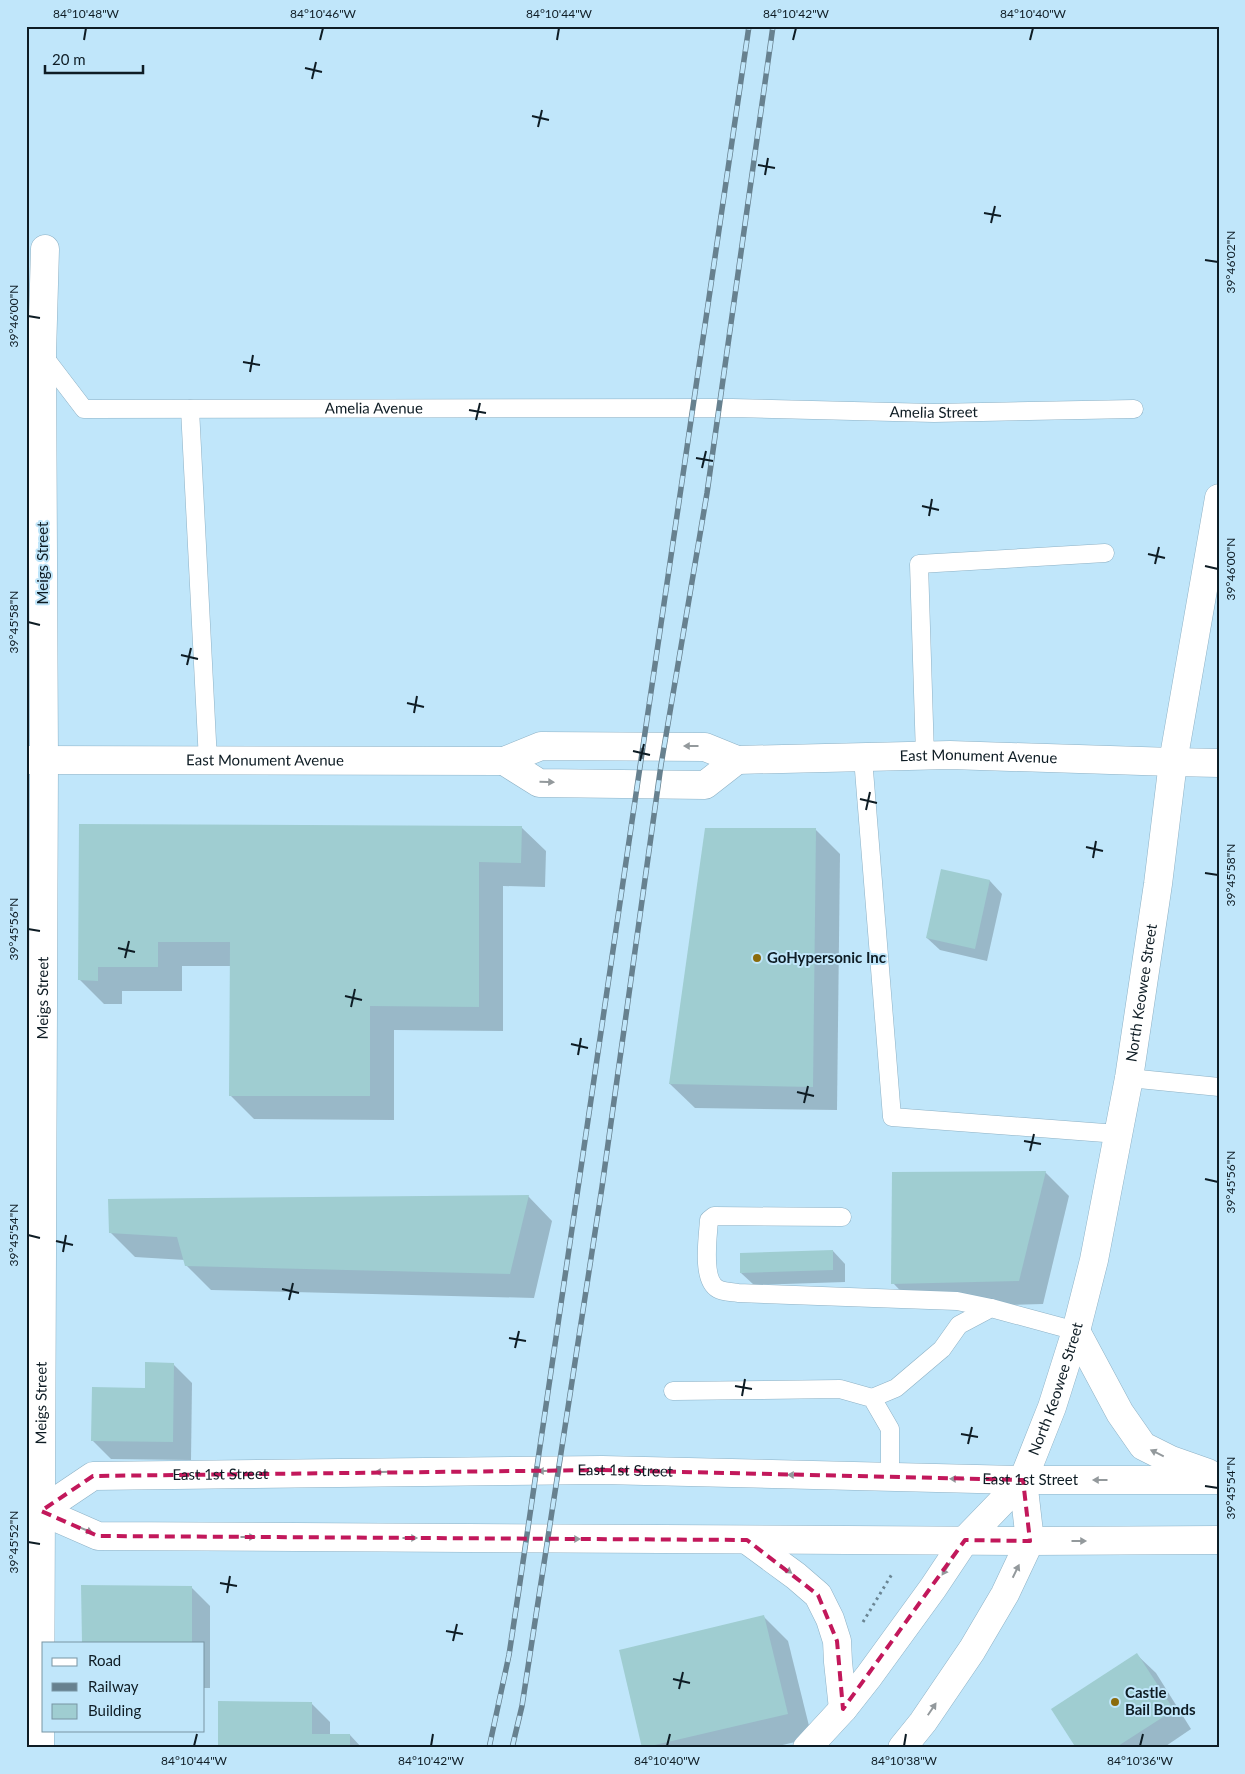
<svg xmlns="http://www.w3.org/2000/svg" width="1245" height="1774" viewBox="0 0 1245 1774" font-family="Lato,sans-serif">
	<rect width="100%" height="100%" fill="#c0e6fa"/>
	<g fill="#0003">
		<path d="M80 825 521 827 546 851 545 887 503 886V1031L394 1030V1120L254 1119 230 1095 231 966H182V991H122V1004H104L80 980Z"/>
		<path d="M815 829 840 854 837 1110 695 1108 670 1084Z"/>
		<path d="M942 871 990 881 1002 894 987 961 940 950 927 938Z"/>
		<path d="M1045 1172 1069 1196 1043 1304 917 1308 893 1283Z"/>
		<path d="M528 1196 552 1221 534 1298 211 1290 186 1265 185 1260 135 1257 111 1233Z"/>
		<path d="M833 1251 845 1264V1282L754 1285 741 1273Z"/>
		<path d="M173 1364 192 1383 191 1460 111 1459 92 1440Z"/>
		<path d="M192 1588 210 1606V1688H204V1643H83Z"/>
		<path d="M764 1617 788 1641 812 1738 770 1748H644L620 1651Z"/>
		<path d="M1137 1655 1156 1673 1191 1729 1163 1748H1077Z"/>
		<path d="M311 1703 330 1722V1735H350L362 1748H219Z"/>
	</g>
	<g fill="#9fcdd1">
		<path d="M79 824 522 826 521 863 479 862V1007L370 1006V1096H229L230 942H158V967H98V981L78 980Z"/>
		<path d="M705 828H816L813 1087 669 1084Z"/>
		<path d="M941 869 990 880 975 949 926 938Z"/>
		<path d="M1046 1171 1019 1281 891 1284 892 1172Z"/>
		<path d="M529 1195 510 1274 185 1266 177 1237 109 1233 108 1199Z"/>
		<path d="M833 1250V1270L740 1273V1253Z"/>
		<path d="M145 1362 174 1363 173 1442 91 1441 92 1387 145 1388Z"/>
		<path d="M81 1585 192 1586V1643H82Z"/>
		<path d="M764 1615 788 1714 642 1748 619 1650Z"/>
		<path d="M1137 1653 1174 1710 1115 1748H1076L1051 1709Z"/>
		<path d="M218 1701 312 1702V1734H350V1748H218Z"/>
	</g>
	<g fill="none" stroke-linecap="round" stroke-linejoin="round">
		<defs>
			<g id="service">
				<path id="s1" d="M26 354H42L84 409 732 408 934 413 1134 409"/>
				<path d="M190 409 208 761"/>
				<path d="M925 756 919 564 1105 553"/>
				<path d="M863 758 892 1117 1118 1134"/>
				<path d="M1129 1078 1219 1087"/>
				<path d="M842 1217 714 1216 709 1220C708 1237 701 1280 718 1289 723 1292 733 1292 738 1293L957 1301 991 1308"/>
				<path d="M673 1391 840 1389 872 1398 890 1429V1477"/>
				<path d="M872 1398 896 1388 942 1349 959 1325 991 1308 1076 1331"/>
			</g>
			<g id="minor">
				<path d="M1173 762 1219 763"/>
				<path id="s2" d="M40 1748 44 761 42 354 45 249"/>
			</g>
			<g id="secondary">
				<path id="s3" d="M26 760 504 761 541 746 705 747 737 760 950 755 1173 762"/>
				<path d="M504 761 539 783 705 785 737 760"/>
				<path d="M1076 1331 1120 1413 1143 1446 1171 1460 1208 1473"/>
				<path d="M26 1511H41L98 1536 1030 1541 1219 1540"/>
				<path id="s4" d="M41 1511 93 1476 602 1470 1023 1480H1219"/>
				<path d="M747 1540 796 1576 818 1595 830 1619 837 1641 838 1662 843 1709"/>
				<path id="s5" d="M807 1748 843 1709 869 1676 933 1588 965 1540 1023 1480 1052 1407 1076 1331 1094 1260 1129 1078 1158 884 1173 762 1219 498"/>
				<path d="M902 1748 923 1722 972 1650 1005 1594 1030 1541 1023 1480"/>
			</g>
		</defs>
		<use href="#service" stroke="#8db1c5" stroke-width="19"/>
		<use href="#minor" stroke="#8db1c5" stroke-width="29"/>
		<use href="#secondary" stroke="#8db1c5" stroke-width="29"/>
		<path stroke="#6a8593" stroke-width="3" stroke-dasharray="2.5 4" stroke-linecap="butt" d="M863 1622 892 1574"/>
		<use href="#service" stroke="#fff" stroke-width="18"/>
		<use href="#minor" stroke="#fff" stroke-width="28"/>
		<use href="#secondary" stroke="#fff" stroke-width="28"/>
		<defs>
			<g id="rail">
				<path d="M489 1748 509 1655 519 1589 749 26"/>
				<path d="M512 1748 522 1706 602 1187 661 765 707 493 773 26"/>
			</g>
		</defs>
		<use href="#rail" stroke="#67818f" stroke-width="5.5"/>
		<use href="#rail" stroke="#c0e6fa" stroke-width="4" stroke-dasharray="11" stroke-linecap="butt"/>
	</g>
	<defs><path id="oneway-solid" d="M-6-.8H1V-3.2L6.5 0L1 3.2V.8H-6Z" transform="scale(1.25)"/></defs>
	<g fill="#93999c">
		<use href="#oneway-solid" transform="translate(691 746) rotate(-180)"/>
		<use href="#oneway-solid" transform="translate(547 782) rotate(2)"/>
		<use href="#oneway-solid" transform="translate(1157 1453) rotate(-154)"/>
		<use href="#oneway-solid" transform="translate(545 1471) rotate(179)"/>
		<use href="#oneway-solid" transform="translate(382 1472) rotate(179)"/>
		<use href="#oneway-solid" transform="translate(795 1475) rotate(-179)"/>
		<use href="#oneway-solid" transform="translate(957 1479) rotate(-179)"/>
		<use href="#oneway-solid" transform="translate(1100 1480) rotate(180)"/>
		<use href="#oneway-solid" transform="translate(86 1530) rotate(23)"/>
		<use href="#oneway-solid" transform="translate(248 1537)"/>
		<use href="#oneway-solid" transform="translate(410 1538)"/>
		<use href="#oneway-solid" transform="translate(573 1539)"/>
		<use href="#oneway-solid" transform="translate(1079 1541)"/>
		<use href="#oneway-solid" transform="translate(786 1569) rotate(36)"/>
		<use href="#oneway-solid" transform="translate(946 1569) rotate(123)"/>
		<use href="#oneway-solid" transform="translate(1016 1571) rotate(-64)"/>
		<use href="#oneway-solid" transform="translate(932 1709) rotate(-56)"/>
	</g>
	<path fill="none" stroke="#c2185b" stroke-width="4" stroke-dasharray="10 6" stroke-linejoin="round" d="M602 1470 1023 1480 1030 1541 965 1540 843 1709 837 1641 818 1595 747 1540 98 1536 41 1511 93 1476Z"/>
	<path fill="none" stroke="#0e1c24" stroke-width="2" d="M84 40 86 28M320 40 323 28M557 40 559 28M793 40 796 28M1030 40 1033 28M305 68 322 72M312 79 316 62M532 116 549 120M538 127 542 110M758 165 775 168M765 175 768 158M984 213 1001 216M991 223 995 206M1205 260 1218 262M28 316 40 318M243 362 260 365M250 372 253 355M469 410 486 413M476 420 480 403M696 458 713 461M702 468 706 451M922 506 939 510M929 516 932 499M1148 554 1165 558M1155 564 1159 547M1205 566 1218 569M28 622 40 625M181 655 198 659M187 665 191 648M407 703 424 707M414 713 417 696M633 751 650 755M640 761 644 744M860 799 877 803M866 810 870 792M1086 847 1103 851M1093 858 1096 841M1205 873 1218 875M28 929 40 931M118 948 135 952M125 958 129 941M345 996 362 1000M351 1007 355 989M571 1044 588 1048M578 1055 581 1038M797 1092 814 1096M804 1103 808 1086M1024 1141 1041 1144M1030 1151 1034 1134M1205 1179 1218 1182M28 1235 40 1238M56 1241 73 1245M63 1252 66 1235M282 1289 299 1293M289 1300 293 1283M509 1338 526 1341M515 1348 519 1331M735 1386 752 1389M742 1396 745 1379M961 1434 978 1437M968 1444 972 1427M1205 1486 1218 1488M28 1542 40 1544M220 1583 237 1586M227 1593 230 1576M446 1631 463 1634M453 1641 457 1624M673 1679 690 1683M679 1689 683 1672M194 1746 197 1734M431 1746 433 1734M667 1746 670 1734M904 1746 906 1734M1140 1746 1143 1734"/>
	<g fill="#8b6b0c" stroke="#c0e6fa" stroke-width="2">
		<circle cx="757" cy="958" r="5"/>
		<circle cx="1115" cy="1702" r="5"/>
	</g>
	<g text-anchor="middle" stroke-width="4" stroke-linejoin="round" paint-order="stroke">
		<g font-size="15" fill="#0e1c24" stroke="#c0e6fa">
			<text dy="5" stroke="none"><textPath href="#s1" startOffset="375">Amelia Avenue</textPath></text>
			<text dy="5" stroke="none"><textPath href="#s1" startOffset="935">Amelia Street</textPath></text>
			<text transform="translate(43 563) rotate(-90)" y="5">Meigs Street</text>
			<text dy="5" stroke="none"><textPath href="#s3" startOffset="958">East Monument Avenue</textPath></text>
			<text dy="5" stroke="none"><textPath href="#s3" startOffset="239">East Monument Avenue</textPath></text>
			<text dy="5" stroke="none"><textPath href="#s5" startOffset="848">North Keowee Street</textPath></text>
			<text dy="5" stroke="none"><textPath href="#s2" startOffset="750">Meigs Street</textPath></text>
			<text dy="5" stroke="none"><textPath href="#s5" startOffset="442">North Keowee Street</textPath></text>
			<text dy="5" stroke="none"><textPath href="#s2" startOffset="345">Meigs Street</textPath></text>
			<text dy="5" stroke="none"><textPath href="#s4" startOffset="595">East 1st Street</textPath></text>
			<text dy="5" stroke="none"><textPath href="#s4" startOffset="190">East 1st Street</textPath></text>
			<text dy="5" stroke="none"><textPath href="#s4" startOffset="1000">East 1st Street</textPath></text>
		</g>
		<g font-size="15" font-weight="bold" fill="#0e1c24" stroke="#c0e6fa" text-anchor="start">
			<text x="767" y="963">GoHypersonic Inc</text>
			<text x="1125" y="1698">Castle<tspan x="1125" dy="17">Bail Bonds</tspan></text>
		</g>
	</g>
	<rect width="1245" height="1774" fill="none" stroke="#c0e6fa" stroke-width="55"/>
	<rect x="42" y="1642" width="162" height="90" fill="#c0e6fa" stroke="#7995a4"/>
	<rect x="52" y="1658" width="25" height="8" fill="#ffffff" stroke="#7995a4"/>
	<text x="88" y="1666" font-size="15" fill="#0e1c24">Road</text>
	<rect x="52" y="1683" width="25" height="8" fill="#67818f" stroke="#7995a4"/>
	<text x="88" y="1692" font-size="15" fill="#0e1c24">Railway</text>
	<rect x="52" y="1704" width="25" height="15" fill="#9fcdd1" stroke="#7995a4"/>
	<text x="88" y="1716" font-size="15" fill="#0e1c24">Building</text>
	<path d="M45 65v8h98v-8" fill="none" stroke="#0e1c24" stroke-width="2.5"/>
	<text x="52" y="65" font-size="15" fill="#0e1c24" stroke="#c0e6fa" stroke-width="4" paint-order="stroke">20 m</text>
	<rect x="28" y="28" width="1190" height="1718" fill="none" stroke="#0e1c24" stroke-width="2"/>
	<g font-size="12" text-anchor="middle" fill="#0e1c24">
		<text x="86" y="18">84°10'48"W</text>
		<text x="323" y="18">84°10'46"W</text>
		<text x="559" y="18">84°10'44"W</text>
		<text x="796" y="18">84°10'42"W</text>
		<text x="1033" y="18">84°10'40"W</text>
		<text transform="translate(1231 262) rotate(-90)" y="4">39°46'02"N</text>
		<text transform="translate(14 316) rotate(-90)" y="4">39°46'00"N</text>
		<text transform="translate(1231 569) rotate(-90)" y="4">39°46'00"N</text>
		<text transform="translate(14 622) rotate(-90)" y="4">39°45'58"N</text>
		<text transform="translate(1231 875) rotate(-90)" y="4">39°45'58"N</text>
		<text transform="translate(14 929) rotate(-90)" y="4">39°45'56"N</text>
		<text transform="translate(1231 1182) rotate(-90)" y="4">39°45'56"N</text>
		<text transform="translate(14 1235) rotate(-90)" y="4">39°45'54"N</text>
		<text transform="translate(1231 1488) rotate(-90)" y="4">39°45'54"N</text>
		<text transform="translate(14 1542) rotate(-90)" y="4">39°45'52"N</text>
		<text x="194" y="1765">84°10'44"W</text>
		<text x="431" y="1765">84°10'42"W</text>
		<text x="667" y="1765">84°10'40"W</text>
		<text x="904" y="1765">84°10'38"W</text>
		<text x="1140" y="1765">84°10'36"W</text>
	</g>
</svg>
